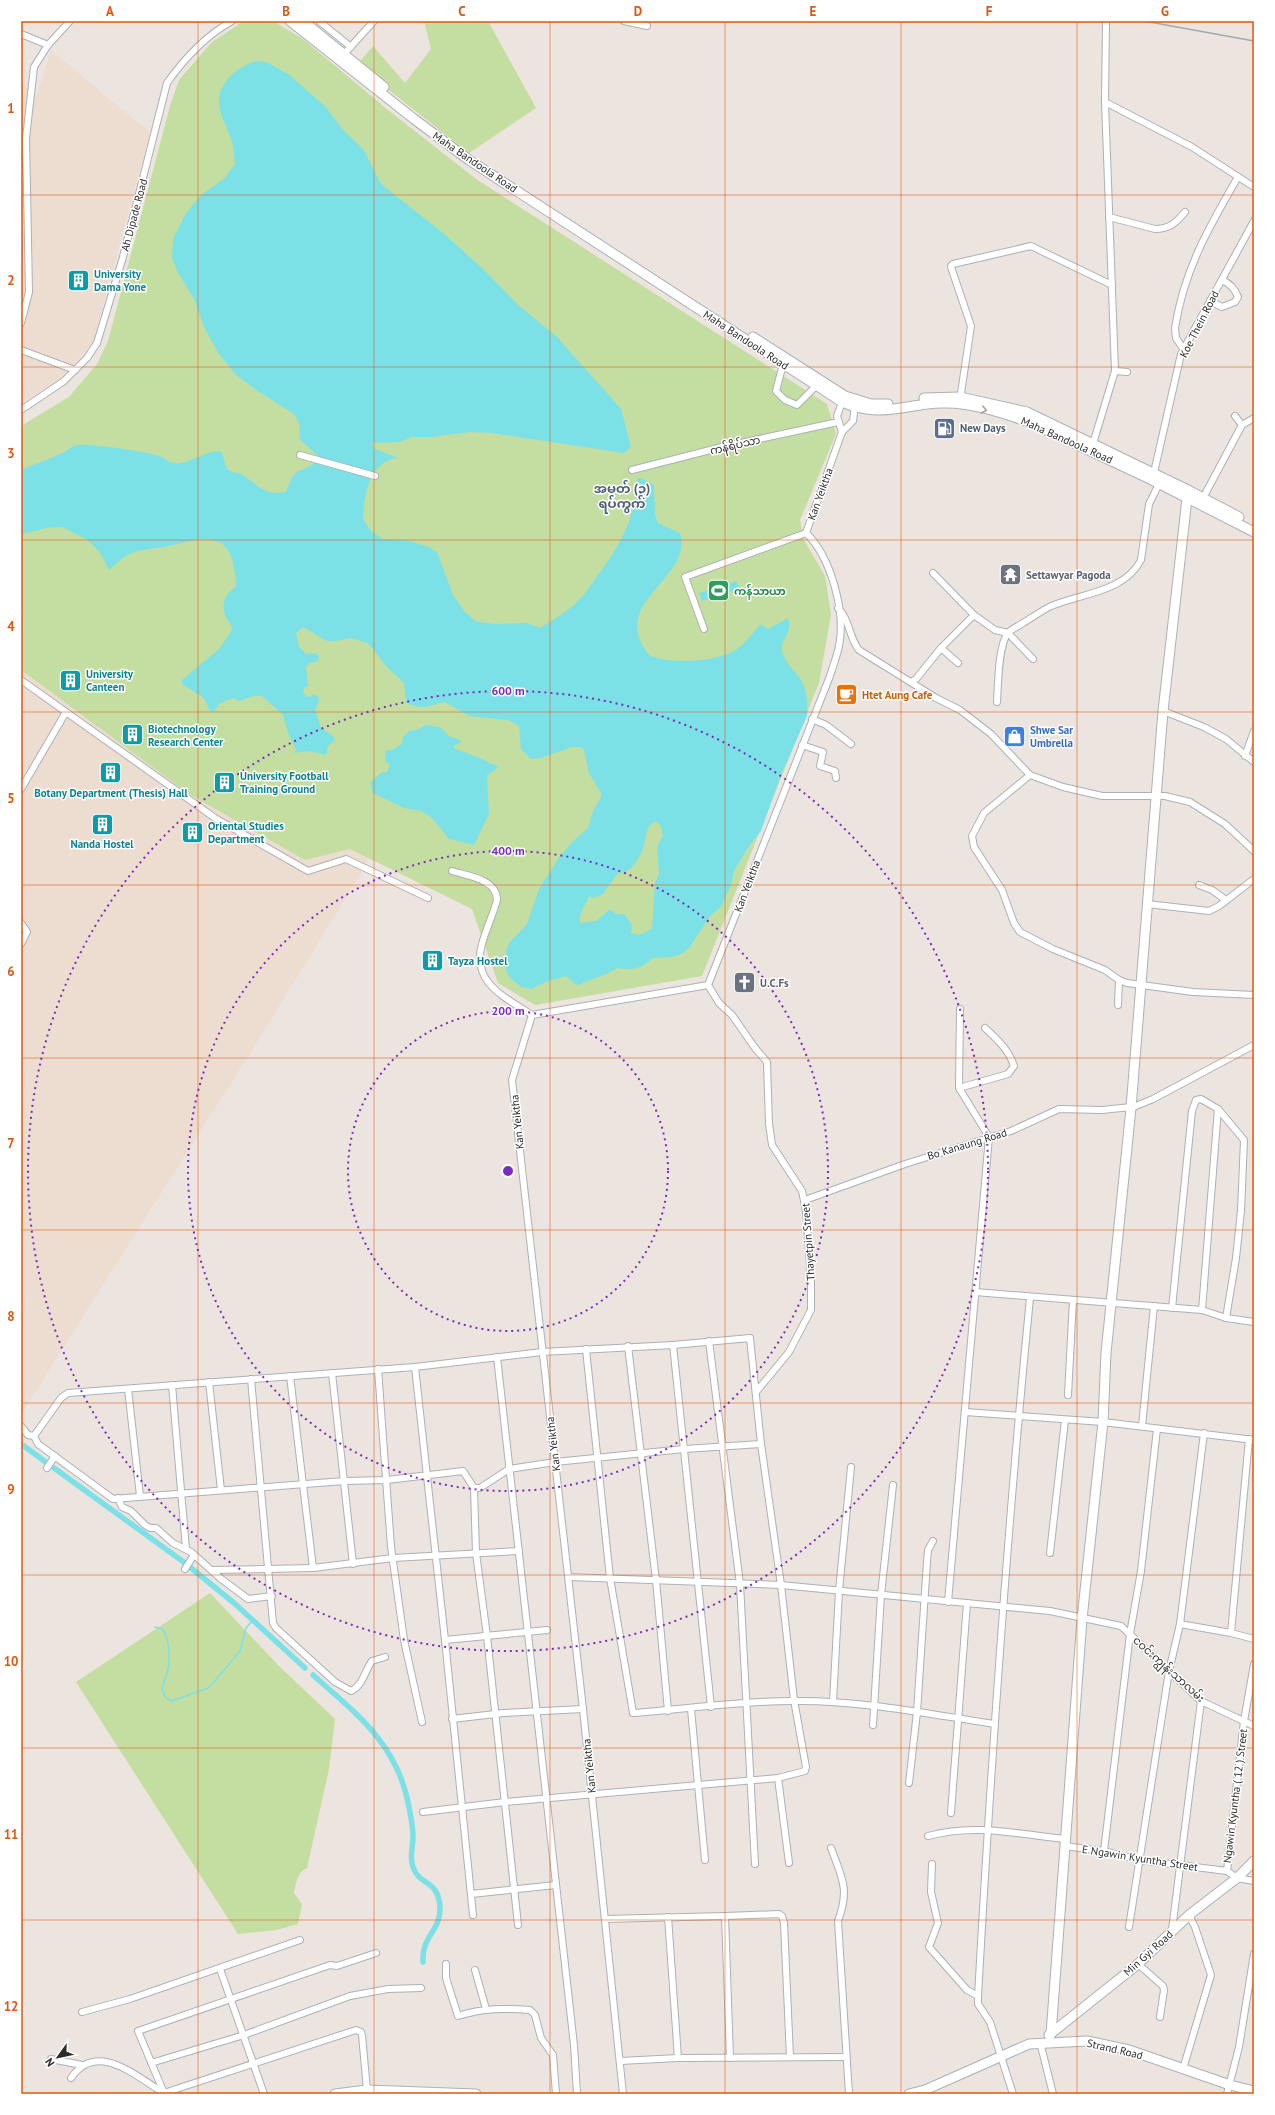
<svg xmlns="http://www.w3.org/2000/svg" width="1275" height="2115" viewBox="0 0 1275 2115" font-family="'PT Sans','Noto Sans Myanmar',sans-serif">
	<rect width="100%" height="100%" fill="#ece4df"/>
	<g fill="#ecddd0">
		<path d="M51 50 150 133 93 342 63 376 21 404V83L37 95Z"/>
		<path d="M21 597 375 850 262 1034 23 1411 21 1409Z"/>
	</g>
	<g fill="#c3dea0">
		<path d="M244 21H273L303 39 388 110 476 179 827 404 836 434 800 520 804 540 825 576 831 615 819 683 702 976 535 1005 498 983 472 909 350 849 305 860 189 794 21 670V426L69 397 97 364 108 341 170 106 179 80 212 42Z"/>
		<path d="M424 21H488L536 108 469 153 357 65 373 46 405 83 431 49Z"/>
		<path d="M210 1593 280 1667 335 1719 329 1769 307 1868C297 1872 296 1884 294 1893L302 1904 298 1924 276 1930 238 1934 76 1682Z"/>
	</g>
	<g fill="#7be1e6" fill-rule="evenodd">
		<path d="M256 61 266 62 288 74 325 106 343 130 363 149 381 184 443 233 483 269 518 305 557 337 621 409 631 447 624 453 491 433 471 432 431 437H412L400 442 372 443 373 448 398 458C369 461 364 495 363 519L371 531 383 539 406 540 429 547 437 552 453 595 464 611 475 621 493 624 527 623 540 628C554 619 567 612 578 601 585 595 590 586 595 579 618 549 637 517 637 478H641L654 485 655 515 658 523 680 533C694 580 606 601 649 655 670 665 718 662 737 649 746 643 753 632 761 624L768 629 788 618C789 621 790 625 789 628 788 636 780 642 782 651 785 662 792 668 799 677 807 688 808 703 807 716L779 780 761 831 749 846 734 871 731 885 721 907 710 916 689 948 681 954 672 957 653 958C643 968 632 971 617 968 605 976 592 978 579 985L575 984 566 976 548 981 531 989 521 987 510 978 506 970V952L509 943 527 924 539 889 559 858 571 843 588 828 593 811 601 797V793L589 773 584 750 581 747H572L541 758 531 759 521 749 519 726 508 720 469 716 445 702C428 705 422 712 406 702L404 683 387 667 368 643 350 638 336 641H327L303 627 296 633 299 647 306 654 315 653 319 656 318 661 309 663 306 667 308 686 304 688 303 692 306 696 310 697 314 694 318 696 319 701 315 710 321 728 333 736 335 740 328 746 326 755 308 751 294 753 296 749 288 733 283 715 262 696H253L240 701 232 698 219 704 214 712 210 711 204 698 182 684V680L219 649 232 630C232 624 227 621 225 615 221 604 225 593 236 587 237 580 234 571 233 563 225 526 189 543 164 547 151 549 139 549 128 555 121 558 115 565 109 570L101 554 88 540 62 527 47 528 21 534V470C33 464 46 461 58 455 64 453 69 448 74 446 83 442 148 452 159 456 164 457 168 462 173 463 186 466 204 451 220 451 225 456 223 462 227 468 229 473 236 472 241 474 258 484 263 496 286 492 288 487 290 479 294 475 301 467 318 468 317 455L300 440 299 423 294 414 259 392 236 375 219 354 205 329 194 299 177 271 172 258 173 239 186 213 201 195 224 179 235 164C234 158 234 152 233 146 230 132 221 119 219 105 217 83 237 67 256 61ZM656 821 661 826 663 835 657 847 659 874 655 883 652 929 639 935 631 933 632 925 624 914H616L610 909 596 921 580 923C578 914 586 905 589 896L594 898 603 894 618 873C632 873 640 858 644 845 647 835 645 826 656 821Z"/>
		<path d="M737 581 740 592 736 594 734 591 702 601 699 593Z"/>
		<path d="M426 725 440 727 449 736 462 741 454 746 455 749 475 756 499 767 487 775 489 814 474 845 449 839 431 817 421 811 404 808 373 793 370 783 381 773 387 772 390 764 385 761 386 750H392L402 744 403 737 409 731 417 730Z"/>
	</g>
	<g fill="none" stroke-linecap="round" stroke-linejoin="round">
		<path stroke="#7be1e6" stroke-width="1.5" d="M155 1627 163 1629C168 1639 170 1651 169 1663 169 1676 157 1686 166 1698L172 1701 208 1688 214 1682 240 1651 246 1628 253 1620"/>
		<g stroke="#7be1e6" stroke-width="5.5">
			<path d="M21 1444 185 1563 234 1603 305 1668"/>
			<path d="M313 1675C358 1715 398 1745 409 1807 411 1817 413 1827 413 1837 413 1848 409 1857 413 1867 419 1886 439 1879 440 1908 441 1930 421 1937 423 1962"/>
		</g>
		<defs>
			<g id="street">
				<path d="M319 21 351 47"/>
				<path d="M624 21 647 26"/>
				<path d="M21 34 48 45"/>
				<path d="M344 54 374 21"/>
				<path d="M1105 102 1192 147 1254 187"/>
				<path d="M1109 217 1155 229C1169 229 1176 223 1185 212"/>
				<path d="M1210 301 1222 307 1235 302 1238 297C1235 289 1229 283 1222 280"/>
				<path d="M21 323 29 292 26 138 34 67 48 45 70 21"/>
				<path d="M21 350 75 370"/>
				<path d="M1184 350 1176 338 1175 328C1184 270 1209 227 1238 177"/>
				<path d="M783 364 776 391 785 400 797 405 816 386"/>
				<path d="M1115 371 1127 372"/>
				<path d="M960 400 971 326 952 270 951 266 953 264 1031 246 1112 285"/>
				<path d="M21 410 64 381 87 358 97 343 123 257 167 83C184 59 205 36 232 21"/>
				<path d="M1242 425 1254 418"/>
				<path d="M842 432 837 416 843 400"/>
				<path d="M842 432 853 421 855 405"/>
				<path d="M1092 447 1115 371 1105 102 1106 21"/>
				<path d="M300 455 375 476"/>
				<path d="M632 470 722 447 838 422"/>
				<path d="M1153 477 1181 354 1254 221"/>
				<path d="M1203 498 1242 425 1235 416"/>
				<path d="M933 573 974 615 995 630 1008 633 1033 659"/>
				<path d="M838 608C850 620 849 638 859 650L936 698 960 710 991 734 1030 775 1063 787 1102 796H1165L1190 802 1225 824 1254 851"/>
				<path d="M704 629 685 577 806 533"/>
				<path d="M941 648 974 615"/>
				<path d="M21 680 215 818 308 871 346 859 428 898"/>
				<path d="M911 682 916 679 941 648 958 663"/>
				<path d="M997 702C998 687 998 645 1008 633 1011 629 1019 626 1023 623 1031 618 1040 612 1049 607 1080 593 1124 593 1141 560L1149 504 1159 484"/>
				<path d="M1163 711 1204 727 1226 739 1254 762"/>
				<path d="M812 719 826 725 851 744"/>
				<path d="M802 745 823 752 820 766 835 771 836 778"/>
				<path d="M1245 756 1254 731"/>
				<path d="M1030 775 984 813 972 836 974 847 1002 890 1014 923 1020 932 1053 949 1105 970 1119 980 1127 983 1193 992 1254 995"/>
				<path d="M21 789 66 712"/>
				<path d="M452 871C468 876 497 879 497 900 493 915 486 929 482 944 471 983 505 997 532 1015"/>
				<path d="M1199 885 1212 890 1226 900"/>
				<path d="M1147 904 1209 911 1219 906 1254 879"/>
				<path d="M21 923 27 932 21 944"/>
				<path d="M708 985 719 1003 732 1015 755 1048 767 1062 769 1124 772 1145 802 1191 806 1211 811 1277V1310L789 1352 756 1392"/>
				<path d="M1118 1005 1119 980"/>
				<path d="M959 1088 1008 1074 1014 1066C1009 1050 997 1039 985 1028"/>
				<path d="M1131 1108 1153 1099 1254 1045"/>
				<path d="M805 1200 905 1164 1011 1131 1059 1109 1102 1110 1131 1107"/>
				<path d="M975 1292 1202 1310 1226 1318 1254 1322"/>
				<path d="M1172 1308 1192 1111 1196 1100 1201 1099 1218 1109 1244 1140 1241 1211 1236 1258 1226 1318"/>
				<path d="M1202 1310 1218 1109"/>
				<path d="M709 1341 740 1584 755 1864"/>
				<path d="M673 1345 711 1707"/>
				<path d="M628 1346 656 1580 668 1711"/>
				<path d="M586 1349 610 1578 633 1713C686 1709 739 1701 793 1701 861 1700 928 1714 995 1724"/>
				<path d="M497 1357 574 2045 577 2094"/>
				<path d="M415 1367 445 1640 473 1915"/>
				<path d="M378 1369 391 1547 404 1640 422 1722"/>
				<path d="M332 1373 353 1564"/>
				<path d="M290 1376 313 1568 393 1558 519 1551"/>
				<path d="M251 1379 273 1623 276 1628 335 1682 351 1691C363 1686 365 1670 372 1661L385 1657"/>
				<path d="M209 1382 221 1490"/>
				<path d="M172 1385 186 1549"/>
				<path d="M128 1389 140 1496"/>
				<path d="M1068 1395 1073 1300"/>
				<path d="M965 1412 1103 1422 1254 1440"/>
				<path d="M21 1426 28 1435 34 1436"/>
				<path d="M1142 1426 1154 1306"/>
				<path d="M34 1436 61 1398 68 1393 415 1367 542 1352 673 1345 750 1338 761 1444 781 1585 794 1700 806 1767 805 1771 778 1778 505 1802 423 1812"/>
				<path d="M34 1436 38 1444 113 1499 344 1481 387 1480 463 1471 474 1488 476 1553 487 1636 518 1925"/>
				<path d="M47 1468 55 1456"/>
				<path d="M474 1488H480L509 1469 555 1462 684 1449 761 1444"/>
				<path d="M118 1498 122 1507 131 1511 145 1525 150 1528H156L173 1543 191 1552 220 1578 248 1599 272 1596"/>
				<path d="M1050 1553 1065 1420"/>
				<path d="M185 1569 194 1555"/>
				<path d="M212 1570 313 1568"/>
				<path d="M569 1577 781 1585 1050 1611 1121 1626 1201 1701 1254 1726"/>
				<path d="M948 1602 989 1137 959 1088 960 1009"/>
				<path d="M1180 1624 1231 1633 1254 1639"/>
				<path d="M1231 1633 1249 1439"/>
				<path d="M445 1640 547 1630"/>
				<path d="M833 1702 839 1591 851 1467"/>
				<path d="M691 1709 705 1860"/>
				<path d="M452 1719 504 1713 583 1709"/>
				<path d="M873 1725 881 1595 893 1485"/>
				<path d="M778 1778 789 1863"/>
				<path d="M909 1783 917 1712 927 1562 928 1550 933 1541"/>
				<path d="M951 1813 967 1603"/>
				<path d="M928 1836C975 1823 1017 1834 1064 1839"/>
				<path d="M1064 1846 1104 1851 1139 1860 1227 1871 1237 1878 1254 1881"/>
				<path d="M831 1848C842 1878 850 1889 838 1921L849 2094"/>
				<path d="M1104 1851 1130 1634 1141 1571 1157 1429"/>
				<path d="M932 1864 931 1892 938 1923 929 1947 967 1990 978 1996V2004L990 2022 1013 2094"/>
				<path d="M1227 1871 1244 1721 1254 1664"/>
				<path d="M471 1894 556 1885"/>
				<path d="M725 1916 779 1914 782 1916 784 1923 790 2057"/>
				<path d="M668 1917 678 2058"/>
				<path d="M605 1919 725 1916 730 2058"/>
				<path d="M1129 1927 1169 1671 1180 1624 1204 1433"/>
				<path d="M1172 1930 1201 1701"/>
				<path d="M446 1964V1978L458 2016C483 2008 505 2008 530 2010L535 2015 541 2038 553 2055 556 2094"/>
				<path d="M1138 1964 1163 1986 1164 1990 1160 2017"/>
				<path d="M220 1969 264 2094"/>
				<path d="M475 1970 486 2009"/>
				<path d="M978 1996C991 1763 1007 1530 1030 1298"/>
				<path d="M82 2012 130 1999 300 1940"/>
				<path d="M1040 2042 1053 2094"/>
				<path d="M51 2059 82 2065"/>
				<path d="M620 2061 678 2058 845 2057"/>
				<path d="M151 2063 244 2035 350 1996 388 1989 421 1988"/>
				<path d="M1183 2069 1211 1975 1195 1927 1189 1915"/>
				<path d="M71 2078C97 2040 135 2076 164 2093L356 2030 361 2032 362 2035 367 2090"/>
				<path d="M164 2093 138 2031 330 1965 337 1966 376 1953"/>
				<path d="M623 2094 583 1709 512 1080 532 1015 708 985 830 676C833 666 837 656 839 646 846 612 831 557 806 533L842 432"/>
				<path d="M1227 2094 1239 2047 1254 1954"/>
			</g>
			<g id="secondary">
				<path d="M290 21 414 119 469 160 842 402C880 419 904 404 942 403 971 402 1004 413 1031 423L1152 480 1254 532"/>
				<path d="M303 21 384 87"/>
				<path d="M753 337 845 396 871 404H888"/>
				<path d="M924 398 960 397 1027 412 1188 490 1239 517"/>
				<path d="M1051 2034 1082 1619 1103 1422 1106 1353 1131 1108 1163 711 1188 490"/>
				<path d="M1049 2035 1138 1964 1189 1915 1237 1878 1254 1861"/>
				<path d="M335 2094 367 2090 476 2094"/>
				<path d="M909 2094 925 2090 1029 2044 1087 2041 1129 2050 1230 2085 1254 2091"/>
			</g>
		</defs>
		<use href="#street" stroke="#acb1b7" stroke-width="8"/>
		<use href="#secondary" stroke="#acb1b7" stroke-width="11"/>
		<use href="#street" stroke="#fff" stroke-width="6"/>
		<use href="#secondary" stroke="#fff" stroke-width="9"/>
		<path stroke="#a2a9b4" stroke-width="1.5" d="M1144 21 1254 41"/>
	</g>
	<defs><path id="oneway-chevron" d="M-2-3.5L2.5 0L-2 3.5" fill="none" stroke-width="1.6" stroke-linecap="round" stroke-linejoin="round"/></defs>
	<use stroke="#a0a0a0" href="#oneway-chevron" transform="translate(984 410) rotate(14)"/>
	<path fill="none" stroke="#df570e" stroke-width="1" stroke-opacity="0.55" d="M198 21V2094M374 21V2094M550 21V2094M725 21V2094M901 21V2094M1077 21V2094M21 195H1254M21 367H1254M21 540H1254M21 712H1254M21 885H1254M21 1058H1254M21 1230H1254M21 1403H1254M21 1575H1254M21 1748H1254M21 1920H1254"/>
	<g fill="none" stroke="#7b2cbf" stroke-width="2" stroke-dasharray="2 4">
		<circle cx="508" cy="1171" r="160"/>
		<circle cx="508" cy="1171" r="320"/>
		<circle cx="508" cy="1171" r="480"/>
	</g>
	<defs>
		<symbol id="building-square" viewBox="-11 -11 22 22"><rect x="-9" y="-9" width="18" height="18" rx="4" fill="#0f9aa8" stroke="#fff"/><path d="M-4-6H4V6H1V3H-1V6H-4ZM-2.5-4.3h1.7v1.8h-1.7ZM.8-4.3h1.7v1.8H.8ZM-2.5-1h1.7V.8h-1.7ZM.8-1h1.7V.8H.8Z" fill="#fff"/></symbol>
		<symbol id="fuel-square" viewBox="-11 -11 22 22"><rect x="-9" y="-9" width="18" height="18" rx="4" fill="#5c6f8a" stroke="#fff"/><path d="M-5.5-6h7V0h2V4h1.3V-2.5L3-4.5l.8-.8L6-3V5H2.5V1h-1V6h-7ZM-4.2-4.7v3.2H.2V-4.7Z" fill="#fff"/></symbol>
		<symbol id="temple-square" viewBox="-11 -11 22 22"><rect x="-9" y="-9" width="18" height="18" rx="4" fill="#6b7280" stroke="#fff"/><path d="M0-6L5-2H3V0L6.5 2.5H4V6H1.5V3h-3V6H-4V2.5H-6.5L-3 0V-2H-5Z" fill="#fff"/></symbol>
		<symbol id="stadium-square" viewBox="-11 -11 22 22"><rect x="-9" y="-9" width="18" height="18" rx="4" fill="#2e9e5b" stroke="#fff"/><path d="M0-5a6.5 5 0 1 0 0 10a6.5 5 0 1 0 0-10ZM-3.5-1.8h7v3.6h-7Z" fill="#fff"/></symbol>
		<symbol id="cafe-square" viewBox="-11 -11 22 22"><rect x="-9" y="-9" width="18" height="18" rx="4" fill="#e8710a" stroke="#fff"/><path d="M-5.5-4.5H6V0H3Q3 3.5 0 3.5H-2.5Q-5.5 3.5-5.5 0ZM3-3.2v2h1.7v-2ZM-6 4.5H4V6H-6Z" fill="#fff"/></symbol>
		<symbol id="shop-square" viewBox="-11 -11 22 22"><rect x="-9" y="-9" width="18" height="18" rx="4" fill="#3f7fe0" stroke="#fff"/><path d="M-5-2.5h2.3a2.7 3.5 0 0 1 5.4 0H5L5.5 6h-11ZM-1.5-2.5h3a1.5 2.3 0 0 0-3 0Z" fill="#fff"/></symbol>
		<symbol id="church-square" viewBox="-11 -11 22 22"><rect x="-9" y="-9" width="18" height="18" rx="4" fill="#6b7280" stroke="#fff"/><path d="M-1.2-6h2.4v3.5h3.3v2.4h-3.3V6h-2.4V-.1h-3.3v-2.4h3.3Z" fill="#fff"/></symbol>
	</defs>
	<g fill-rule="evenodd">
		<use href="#building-square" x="66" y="268" width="25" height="25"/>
		<use href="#fuel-square" x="932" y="416" width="25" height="25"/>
		<use href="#temple-square" x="998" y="562" width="25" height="25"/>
		<use href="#stadium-square" x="706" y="578" width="25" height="25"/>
		<use href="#building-square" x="58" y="668" width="25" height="25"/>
		<use href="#cafe-square" x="834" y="682" width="25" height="25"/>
		<use href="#building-square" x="120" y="722" width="25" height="25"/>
		<use href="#shop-square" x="1002" y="724" width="25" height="25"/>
		<use href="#building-square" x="98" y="760" width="25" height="25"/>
		<use href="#building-square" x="212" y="770" width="25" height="25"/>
		<use href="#building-square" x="90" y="812" width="25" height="25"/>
		<use href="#building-square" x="180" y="820" width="25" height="25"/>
		<use href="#building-square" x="420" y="948" width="25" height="25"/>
		<use href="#church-square" x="732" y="970" width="25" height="25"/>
	</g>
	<g text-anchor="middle" stroke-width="3" stroke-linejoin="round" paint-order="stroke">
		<g font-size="11" fill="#2c2c2c" stroke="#fff">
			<text transform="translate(475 162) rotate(34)" y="4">Maha Bandoola Road</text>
			<text transform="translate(134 215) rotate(-75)" y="4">Ah Dipade Road</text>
			<text transform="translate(1199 324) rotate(-63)" y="4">Koe Thein Road</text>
			<text transform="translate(746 340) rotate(33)" y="4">Maha Bandoola Road</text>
			<text transform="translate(1067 440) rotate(24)" y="4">Maha Bandoola Road</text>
			<text transform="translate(735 445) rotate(-13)" y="4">ကန်ရိပ်သာ</text>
			<text transform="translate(820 494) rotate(-70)" y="4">Kan Yeiktha</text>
			<text transform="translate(747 886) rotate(-69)" y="4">Kan Yeiktha</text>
			<text transform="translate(517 1122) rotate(-96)" y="4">Kan Yeiktha</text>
			<text transform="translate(967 1144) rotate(-17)" y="4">Bo Kanaung Road</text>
			<text transform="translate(808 1242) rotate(-94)" y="4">Thayetpin Street</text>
			<text transform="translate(553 1444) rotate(-97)" y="4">Kan Yeiktha</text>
			<text transform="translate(1169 1669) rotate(42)" y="4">ငဝင်းကျွန်းသာလမ်း</text>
			<text transform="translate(589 1766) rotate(-96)" y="4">Kan Yeiktha</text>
			<text transform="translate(1235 1796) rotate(-83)" y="4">Ngawin Kyuntha ( 12 ) Street</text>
			<text transform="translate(1140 1858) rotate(9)" y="4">E Ngawin Kyuntha Street</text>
			<text transform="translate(1148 1953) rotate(-42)" y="4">Min Gyi Road</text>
			<text transform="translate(1115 2049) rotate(13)" y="4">Strand Road</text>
		</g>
		<g font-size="11" font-weight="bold" fill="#0d838f" stroke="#fff" text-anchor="start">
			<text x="94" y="278">University<tspan x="94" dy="13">Dama Yone</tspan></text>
			<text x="86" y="678">University<tspan x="86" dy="13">Canteen</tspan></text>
			<text x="148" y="733">Biotechnology<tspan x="148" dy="13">Research Center</tspan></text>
			<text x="240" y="780">University Football<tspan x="240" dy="13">Training Ground</tspan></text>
			<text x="111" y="797" text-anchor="middle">Botany Department (Thesis) Hall</text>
			<text x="208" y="830">Oriental Studies<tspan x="208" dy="13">Department</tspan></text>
			<text x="102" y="848" text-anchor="middle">Nanda Hostel</text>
			<text x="448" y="965">Tayza Hostel</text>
		</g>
		<g font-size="11" font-weight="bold" fill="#4e5e75" stroke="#fff" text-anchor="start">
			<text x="960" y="432">New Days</text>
		</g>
		<g font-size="11" font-weight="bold" fill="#5b616d" stroke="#fff" text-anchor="start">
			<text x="1026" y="579">Settawyar Pagoda</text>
			<text x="760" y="987">U.C.Fs</text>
		</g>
		<g font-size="11" font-weight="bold" fill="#27864d" stroke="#fff" text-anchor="start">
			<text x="734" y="595">ကန်သာယာ</text>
		</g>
		<g font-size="11" font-weight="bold" fill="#c56008" stroke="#fff" text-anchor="start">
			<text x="862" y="699">Htet Aung Cafe</text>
		</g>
		<g font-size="11" font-weight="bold" fill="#366cbe" stroke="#fff" text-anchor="start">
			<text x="1030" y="734">Shwe Sar<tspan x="1030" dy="13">Umbrella</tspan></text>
		</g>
		<g font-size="13" font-weight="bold" fill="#4f6079" stroke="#fff">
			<text x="622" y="493">အမှတ် (၃)<tspan x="622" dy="15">ရပ်ကွက်</tspan></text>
		</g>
	</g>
	<circle cx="508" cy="1171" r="6" fill="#7b2cbf" stroke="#fff" stroke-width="2"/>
	<g font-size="12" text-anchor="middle" font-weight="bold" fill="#7b2cbf" stroke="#fff" stroke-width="3" stroke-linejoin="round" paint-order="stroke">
		<text x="508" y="695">600 m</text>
		<text x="508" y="855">400 m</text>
		<text x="508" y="1015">200 m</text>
	</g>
	<rect width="1275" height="2115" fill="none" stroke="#ffffff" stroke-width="44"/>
	<g transform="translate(58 2057) rotate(237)" stroke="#ffffff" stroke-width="3" paint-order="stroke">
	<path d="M0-3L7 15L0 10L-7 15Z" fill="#2c2c2c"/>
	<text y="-6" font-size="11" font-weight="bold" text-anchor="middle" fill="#2c2c2c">N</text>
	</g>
	<rect x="22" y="22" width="1231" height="2071" fill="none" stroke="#df570e" stroke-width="1.5"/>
	<g font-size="13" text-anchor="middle" font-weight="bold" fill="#df570e">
		<text x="110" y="16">A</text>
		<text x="286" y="16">B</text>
		<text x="462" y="16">C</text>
		<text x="638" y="16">D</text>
		<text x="813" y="16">E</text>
		<text x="989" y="16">F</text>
		<text x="1165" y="16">G</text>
		<text x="11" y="113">1</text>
		<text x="11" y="285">2</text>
		<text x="11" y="458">3</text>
		<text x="11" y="631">4</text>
		<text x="11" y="803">5</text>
		<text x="11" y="976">6</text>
		<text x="11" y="1148">7</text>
		<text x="11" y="1321">8</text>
		<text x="11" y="1494">9</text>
		<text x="11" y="1666">10</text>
		<text x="11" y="1839">11</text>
		<text x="11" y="2011">12</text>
	</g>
</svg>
